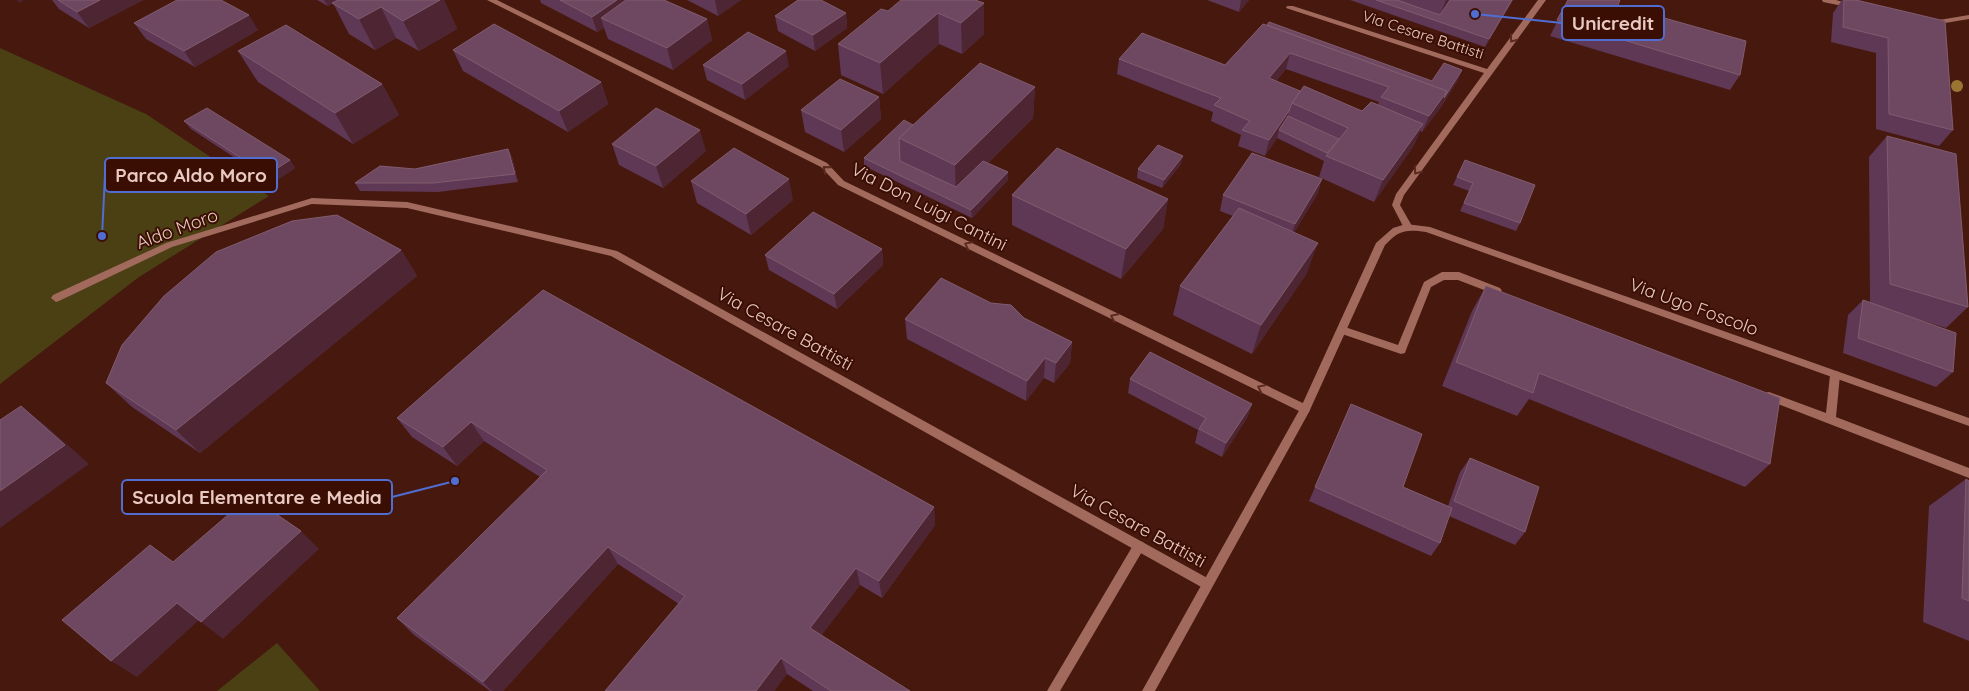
<svg xmlns="http://www.w3.org/2000/svg" width="1969" height="691" viewBox="0 0 1969 691" font-family="Quicksand,sans-serif">
	<rect width="100%" height="100%" fill="#46180e"/>
	<g fill="#4b3f14">
		<path d="M0 48 146 114 269 196 139 277 0 384Z"/>
		<path d="M277 643 320 691H217Z"/>
	</g>
	<g fill="none" stroke-linecap="round" stroke-linejoin="round">
		<g fill="#a16a5d" fill-rule="evenodd">
			<path d="M1442 272H1459L1500 288 1502 291 1497 295 1458 280H1444L1431 287 1406 350 1405 353 1401 354 1339 333 1337 330 1339 327 1342 326 1398 345 1424 282Z"/>
			<path d="M1835 371 1839 372 1840 375 1836 417 1969 468V478L1765 399 1764 396 1765 393 1769 392 1826 413 1830 375 1831 372Z"/>
			<path d="M1139 541 1143 542 1145 546 1143 550 1060 691H1047L1135 542Z"/>
		</g>
		<g fill="#a16a5d" fill-rule="evenodd">
			<path d="M1822 0H1836L1857 6 1853 8 1823 2Z"/>
			<path d="M1969 15V19L1933 25 1929 23 1933 21Z"/>
			<path d="M312 198 315 199 316 201 315 203 172 247 59 301 56 302 51 298 53 295 166 243Z"/>
		</g>
		<g fill="#a16a5d" fill-rule="evenodd">
			<path d="M487 0H497L827 163 844 181 1309 406 1310 409 1309 412 1305 413 1301 412 838 185 821 167Z"/>
			<path d="M1538 0H1546L1404 195 1400 205 1412 226 1410 228H1404L1392 205 1396 194 1484 73 1286 8 1287 6H1293L1487 69Z"/>
			<path d="M312 198 407 202 617 251 1211 580 1213 584 1211 588 1207 589 1203 588 611 256 407 208 312 204 308 201Z"/>
		</g>
		<path fill="#a16a5d" fill-rule="evenodd" d="M1406 224 1430 227 1969 418V426L1426 232C1406 229 1399 230 1385 245L1309 412 1155 691H1142L1301 407 1376 243 1393 228Z"/>
	</g>
	<circle fill="#997534" cx="1957" cy="86" r="6"/>
	<g fill="#5e3854" fill-rule="evenodd">
		<path d="M52 0H143L89 28 59 9Z"/>
		<path d="M317 0H444L457 29 419 51 396 38 375 50 349 34 333 3 328 6Z"/>
		<path d="M540 0H664L707 19 712 40 673 70 608 39 604 28 597 32 541 3Z"/>
		<path d="M687 0H741L718 16Z"/>
		<path d="M975 0 984 34 962 54 939 44 883 94 841 75 838 44 888 11Z"/>
		<path d="M1207 0H1249L1239 12Z"/>
		<path d="M1350 0H1513L1510 5 1485 47Z"/>
		<path d="M1568 0 1618 5 1740 75 1730 90 1550 36Z"/>
		<path d="M1842 0H1856L1945 21 1953 130 1939 146 1876 129V53L1831 42 1833 13Z"/>
		<path d="M846 13 847 28 815 51 778 31 775 16Z"/>
		<path d="M134 23 258 30 195 67 146 39Z"/>
		<path d="M1263 24 1432 81 1459 78 1441 107 1422 132 1420 131 1414 145 1374 202 1319 177 1324 161 1277 138 1265 156 1238 146 1241 135 1211 121 1213 112 1117 74 1119 59 1225 65ZM1286 69 1379 102 1378 105 1362 111 1300 91 1276 81Z"/>
		<path d="M453 50 601 82 608 104 568 132 463 71Z"/>
		<path d="M238 51 382 84 399 115 353 144 258 82Z"/>
		<path d="M703 65 789 66 745 100 707 80Z"/>
		<path d="M1035 87 1033 118 988 163 1008 172V180L972 218 864 166V158L913 125Z"/>
		<path d="M879 97 881 119 844 152 805 132 801 110Z"/>
		<path d="M184 121 290 160 295 168 273 183 191 129Z"/>
		<path d="M1887 136 1968 307 1946 328 1920 320 1953 372 1936 387 1843 353 1848 315 1863 300 1870 302 1869 157Z"/>
		<path d="M612 144 706 151 663 188 619 165Z"/>
		<path d="M508 149 512 157 518 182 438 192 360 191 355 183 415 169Z"/>
		<path d="M1465 160 1520 223 1516 231 1460 211 1469 191 1453 185Z"/>
		<path d="M1181 164 1162 188 1137 178 1138 169Z"/>
		<path d="M1322 179 1317 195 1294 232 1307 273 1252 354 1173 315 1180 286 1233 216 1220 211 1223 195Z"/>
		<path d="M691 181 793 200 751 235 697 203Z"/>
		<path d="M1012 195 1168 199 1163 229 1121 279 1012 225Z"/>
		<path d="M882 249 883 265 837 309 769 270 765 255Z"/>
		<path d="M401 250 417 276 200 453 132 407 106 383Z"/>
		<path d="M1486 286 1770 464 1745 487 1529 399 1517 416 1442 386 1472 311Z"/>
		<path d="M543 290 934 507 935 525 882 598 860 585 821 635 910 691H813L787 674 774 691H605L679 604 618 564 503 691H490L414 635 397 618 540 477 484 441 457 466 412 437 397 418Z"/>
		<path d="M1024 318 1072 342 1070 363 1054 383 1044 378 1026 401 907 339 905 319Z"/>
		<path d="M1130 379 1252 404 1247 418 1222 457 1195 443 1198 430 1128 393Z"/>
		<path d="M1345 419 1403 487 1448 506 1460 472 1470 458 1525 532 1515 545 1449 516 1440 543 1431 556 1309 501Z"/>
		<path d="M1966 479 1969 481V641L1923 622 1929 506Z"/>
	</g>
	<g fill="#4e2533">
		<path d="M17 0H24L19 3Z"/>
		<path d="M100 0H143L89 28 77 12Z"/>
		<path d="M324 0H338L328 6Z"/>
		<path d="M440 0H444L457 29 419 51 403 21Z"/>
		<path d="M617 0H626L601 18 604 28 597 32 592 17Z"/>
		<path d="M715 0H741L718 16Z"/>
		<path d="M1241 0H1249L1239 12Z"/>
		<path d="M1446 0H1452L1437 23Z"/>
		<path d="M1512 0 1510 5 1485 47 1489 39Z"/>
		<path d="M984 3V34L962 54 961 23Z"/>
		<path d="M381 7 396 38 375 50 359 19Z"/>
		<path d="M846 13 847 28 815 51 813 35Z"/>
		<path d="M938 13 939 44 883 94 880 63Z"/>
		<path d="M249 15 258 30 195 67 184 51Z"/>
		<path d="M707 19 712 40 673 70 667 48Z"/>
		<path d="M786 51 789 66 745 100 742 84Z"/>
		<path d="M1290 53 1286 69 1265 93 1269 78Z"/>
		<path d="M1462 70 1459 78 1441 107 1422 132 1429 116Z"/>
		<path d="M601 82 608 104 568 132 559 111Z"/>
		<path d="M382 84 399 115 353 144 335 113Z"/>
		<path d="M1035 87 1033 118 956 195 955 165Z"/>
		<path d="M879 97 881 119 844 152 841 130Z"/>
		<path d="M1289 111 1285 124 1279 130 1277 138 1265 156 1269 140Z"/>
		<path d="M1423 124 1414 145 1374 202 1383 180Z"/>
		<path d="M700 130 706 151 663 188 656 166Z"/>
		<path d="M508 149 512 157 518 182 515 174Z"/>
		<path d="M1183 156 1181 164 1162 188 1164 180Z"/>
		<path d="M290 160 295 168 273 183 267 175Z"/>
		<path d="M1008 172V180L972 218 971 210Z"/>
		<path d="M789 179 793 200 751 235 746 214Z"/>
		<path d="M1322 179 1317 195 1290 240 1295 224Z"/>
		<path d="M1168 199 1163 229 1121 279 1126 249Z"/>
		<path d="M1318 243 1307 273 1252 354 1261 325Z"/>
		<path d="M882 249 883 265 837 309 834 294Z"/>
		<path d="M401 250 417 276 200 453 176 430Z"/>
		<path d="M1072 342 1070 363 1054 383 1056 363Z"/>
		<path d="M1045 358 1044 378 1026 401 1027 381Z"/>
		<path d="M1252 404 1247 418 1222 457 1226 443Z"/>
		<path d="M21 406 45 425 89 464 0 528V491Z"/>
		<path d="M471 422 484 441 457 466 443 447Z"/>
		<path d="M934 507 935 525 882 598 879 581Z"/>
		<path d="M301 531 319 549 223 639 201 622Z"/>
		<path d="M608 547 618 564 503 691H492L483 682Z"/>
		<path d="M856 568 860 585 815 644 810 628Z"/>
		<path d="M177 603 199 620 137 677 111 661Z"/>
		<path d="M781 658 787 674 774 691H756Z"/>
	</g>
	<g fill="#6d4860" stroke="#815c6f">
		<path d="M58 0H100L77 12Z"/>
		<path d="M177 0H221L249 15 184 51 134 23Z"/>
		<path d="M338 0H440L403 21 381 7 359 19 332 3Z"/>
		<path d="M560 0H617L592 17Z"/>
		<path d="M626 0H664L707 19 667 48 601 18Z"/>
		<path d="M798 0H821L846 13 813 35 775 16Z"/>
		<path d="M901 0H975L984 3 961 23 938 13 880 63 838 44 881 9 888 11Z"/>
		<path d="M1376 0H1397L1440 15 1450 0H1512L1489 39Z"/>
		<path d="M1568 0H1620L1618 5 1746 41 1740 75 1557 20Z"/>
		<path d="M1844 0H1856L1945 21 1953 130 1889 114 1888 38 1843 27Z"/>
		<path d="M1269 22 1432 81 1444 63 1462 70 1444 98 1447 91 1267 25Z"/>
		<path d="M494 24 601 82 559 111 453 50Z"/>
		<path d="M1263 24 1447 91 1429 116 1381 97 1389 87 1290 53 1269 78 1300 91 1292 103 1289 111 1269 140 1242 130 1250 121 1214 105 1221 98 1119 59 1142 33 1225 65Z"/>
		<path d="M286 25 382 84 335 113 238 51Z"/>
		<path d="M748 32 786 51 742 84 703 65Z"/>
		<path d="M980 63 1035 87 955 165 899 138Z"/>
		<path d="M840 79 879 97 841 130 801 110Z"/>
		<path d="M1304 86 1362 111 1371 102 1423 124 1383 180 1326 156 1348 128 1292 103Z"/>
		<path d="M207 108 290 160 267 175 184 121Z"/>
		<path d="M656 108 700 130 656 166 612 144Z"/>
		<path d="M1288 116 1339 139 1327 153 1279 130Z"/>
		<path d="M904 120 913 125 899 138 900 161 956 187 983 161 1008 172 971 210 864 158Z"/>
		<path d="M1887 136 1956 154 1968 307 1890 284Z"/>
		<path d="M1158 145 1183 156 1164 180 1138 169Z"/>
		<path d="M734 148 789 179 746 214 691 181Z"/>
		<path d="M1057 148 1168 199 1126 249 1012 195Z"/>
		<path d="M508 149 515 174 433 183H355L380 166 415 169Z"/>
		<path d="M1252 153 1322 179 1295 224 1223 195Z"/>
		<path d="M1465 160 1535 185 1520 223 1464 203 1473 183 1457 177Z"/>
		<path d="M1239 208 1318 243 1261 325 1180 286Z"/>
		<path d="M813 212 882 249 834 294 765 255Z"/>
		<path d="M337 215 401 250 176 430 106 383 122 345 164 296 216 252 292 221Z"/>
		<path d="M941 278 991 303 1011 305 1024 318 1072 342 1056 363 1045 358 1027 381 905 319Z"/>
		<path d="M1486 286 1780 398 1770 464 1539 373 1533 393 1456 362Z"/>
		<path d="M543 290 934 507 879 581 856 568 810 628 910 691H831L781 658 756 691H605L685 596 608 547 483 682 397 618 547 470 471 422 443 447 397 418Z"/>
		<path d="M1863 300 1956 333 1953 372 1858 338Z"/>
		<path d="M1150 352 1252 404 1226 443 1199 429 1206 418 1130 379Z"/>
		<path d="M1351 404 1422 434 1403 487 1452 508 1440 543 1315 487Z"/>
		<path d="M21 406 65 445 0 491V420Z"/>
		<path d="M1470 458 1539 487 1525 532 1454 501Z"/>
		<path d="M1966 479 1969 481V601L1962 598Z"/>
		<path d="M250 496 301 531 201 622 177 603 111 661 62 620 150 545 173 562Z"/>
	</g>
	<defs><path id="oneway-chevron" d="M-2-3.5L2.5 0L-2 3.5" fill="none" stroke-width="1.6" stroke-linecap="round" stroke-linejoin="round" transform="scale(1.25)"/></defs>
	<g stroke="#5a2a1f">
		<use href="#oneway-chevron" transform="translate(1513 39) rotate(127)"/>
		<use href="#oneway-chevron" transform="translate(826 169) rotate(-139)"/>
		<use href="#oneway-chevron" transform="translate(1417 171) rotate(127)"/>
		<use href="#oneway-chevron" transform="translate(968 245) rotate(-154)"/>
		<use href="#oneway-chevron" transform="translate(1114 317) rotate(-154)"/>
		<use href="#oneway-chevron" transform="translate(1261 388) rotate(-154)"/>
	</g>
	<g text-anchor="middle" stroke-width="4" stroke-linejoin="round" paint-order="stroke">
		<g font-size="15" fill="#e9cac2" stroke="#3b0e04">
			<text transform="translate(1423 35) rotate(18)" y="5">Via Cesare Battisti</text>
		</g>
		<g font-size="18" fill="#e9cac2" stroke="#3b0e04">
			<text transform="translate(929 207) rotate(27)" y="6">Via Don Luigi Cantini</text>
			<text transform="translate(177 229) rotate(-20)" y="6">Aldo Moro</text>
			<text transform="translate(1694 307) rotate(20)" y="6">Via Ugo Foscolo</text>
			<text transform="translate(785 329) rotate(29)" y="6">Via Cesare Battisti</text>
			<text transform="translate(1138 526) rotate(29)" y="6">Via Cesare Battisti</text>
		</g>
	</g>
	<path fill="none" stroke="#506dd2" stroke-width="2" d="M1475 14L1562 23M102 236L105 175M455 481L392 497"/>
	<g fill="#506dd2" stroke="#3b0e04" stroke-width="2">
		<circle cx="1475" cy="14" r="5"/>
		<circle cx="102" cy="236" r="5"/>
		<circle cx="455" cy="481" r="5"/>
	</g>
	<g fill="#3b0e04" stroke="#506dd2" stroke-width="2">
		<rect x="1562" y="6" width="102" height="34" rx="5"/>
		<rect x="105" y="158" width="172" height="34" rx="5"/>
		<rect x="122" y="480" width="270" height="34" rx="5"/>
	</g>
	<g font-size="19" text-anchor="middle" font-weight="bold" fill="#e9cac2">
		<text x="1613" y="30">Unicredit</text>
		<text x="191" y="182">Parco Aldo Moro</text>
		<text x="257" y="504">Scuola Elementare e Media</text>
	</g>
</svg>
